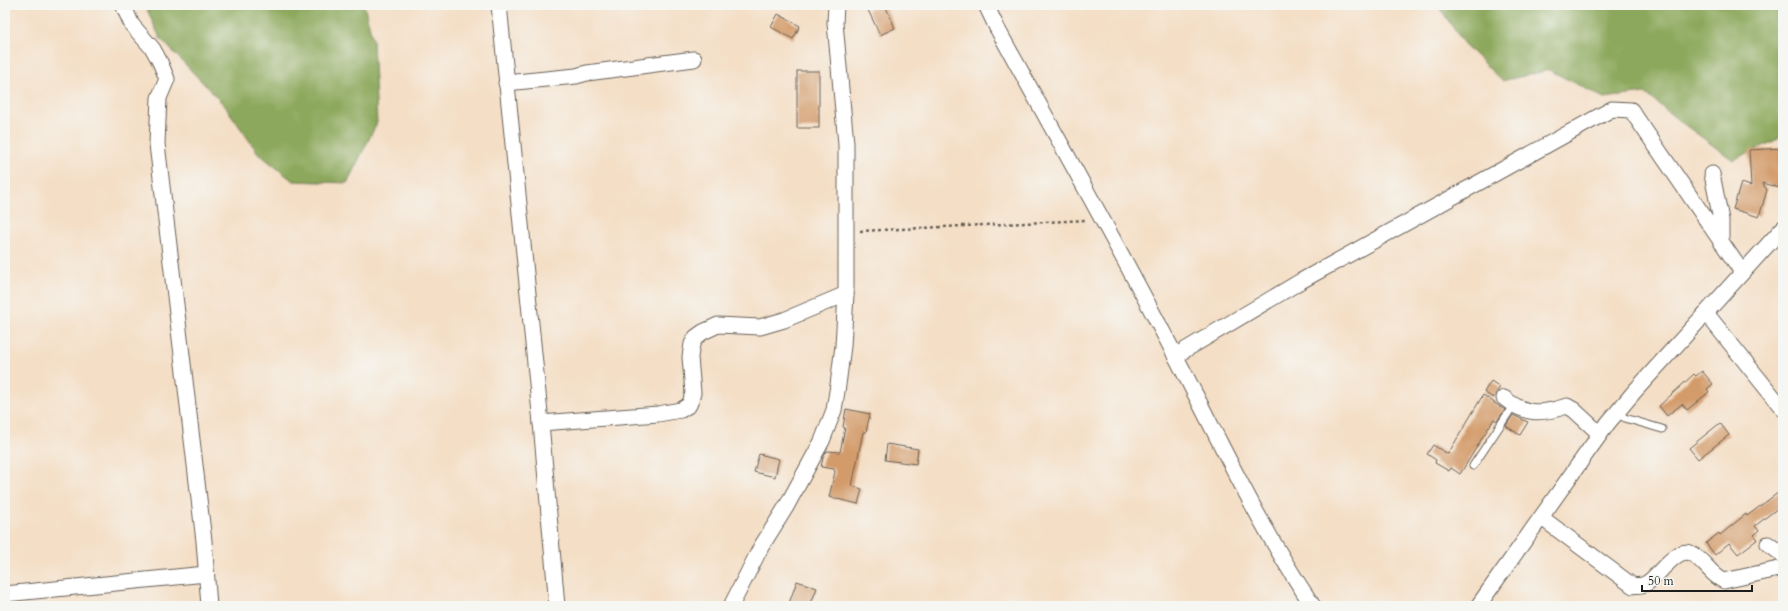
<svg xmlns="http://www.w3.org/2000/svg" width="1788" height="611" viewBox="0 0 1788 611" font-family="Cardo,serif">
	<rect width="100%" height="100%" fill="#f6f6f2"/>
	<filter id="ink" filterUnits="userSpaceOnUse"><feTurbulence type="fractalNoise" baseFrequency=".025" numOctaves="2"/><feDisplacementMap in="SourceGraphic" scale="8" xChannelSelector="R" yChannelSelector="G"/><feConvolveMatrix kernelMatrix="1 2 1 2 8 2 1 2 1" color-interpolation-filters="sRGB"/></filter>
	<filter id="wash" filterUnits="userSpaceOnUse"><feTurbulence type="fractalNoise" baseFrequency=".012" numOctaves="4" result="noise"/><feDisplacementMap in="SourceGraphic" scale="16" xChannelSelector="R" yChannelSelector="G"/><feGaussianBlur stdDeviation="0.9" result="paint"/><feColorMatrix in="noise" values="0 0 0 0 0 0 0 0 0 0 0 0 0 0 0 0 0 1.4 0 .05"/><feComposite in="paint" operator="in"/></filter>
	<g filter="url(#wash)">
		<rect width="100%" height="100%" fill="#f4dec5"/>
		<g fill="#8ca85b" stroke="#54623c">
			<path d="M145 5H364L373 41 377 123 347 183 293 181 258 153 225 106 160 38Z"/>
			<path d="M1438 5H1783V134L1774 141 1733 160 1678 120 1645 93 1604 98 1549 70 1502 81 1464 44Z"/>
		</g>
		<g id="blocks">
			<g fill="#d39b6b">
				<path d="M879 5H885L895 28 880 35 868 10Z"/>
				<path d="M778 14 800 26 793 39 771 27Z"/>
				<rect x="797" y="71" width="22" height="57"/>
				<path d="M1783 148V189L1762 183 1767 190 1759 217 1733 209 1741 183 1751 186 1749 150Z"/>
				<path d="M1702 371 1713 384 1707 389 1709 392 1687 410 1682 404 1667 416 1659 406 1694 374 1696 376Z"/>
				<path d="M1491 381 1500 387 1493 398 1484 392Z"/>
				<path d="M1483 395 1505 410 1497 421 1494 419 1460 474 1451 468 1449 471 1435 463 1436 460 1427 454 1433 445 1448 454Z"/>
				<path d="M846 409 870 414 866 432H863L852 486 862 489 858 504 829 497 835 472 834 469 821 467 823 458 827 451 840 452 845 428 843 427Z"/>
				<path d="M1513 415 1528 422 1520 435 1506 426Z"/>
				<path d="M1720 423 1729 435 1698 459 1689 448Z"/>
				<path d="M887 444 918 449 916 464 885 460Z"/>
				<path d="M759 454 779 459 775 477 754 472Z"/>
				<path d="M1783 489V504L1755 526 1759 531 1754 535 1758 539 1738 554 1729 543 1715 555 1706 543 1719 533 1720 535 1746 514 1747 516Z"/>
				<path d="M797 581 817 588 810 606H788Z"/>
			</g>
		</g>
	</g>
	<g filter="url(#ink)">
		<use href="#blocks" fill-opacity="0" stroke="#686057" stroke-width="1"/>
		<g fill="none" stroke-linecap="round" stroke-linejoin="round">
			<defs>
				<g id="service">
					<path d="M1617 413 1625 418 1662 429"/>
					<path d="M1473 466 1513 406"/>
				</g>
				<g id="minor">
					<path d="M123 5 132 25 153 49 160 62 167 79 159 98 157 144 204 541 209 606"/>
					<path d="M499 5 541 423 557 606"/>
					<path d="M986 5 997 28C1057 137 1118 246 1176 357 1220 441 1260 528 1313 606"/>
					<path d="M506 83 576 76 587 73 694 59"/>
					<path d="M1712 174 1721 220V242"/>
					<path d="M1706 313 1783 409"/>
					<path d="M1175 356 1301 281 1612 109 1631 110 1742 272"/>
					<path d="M1504 398C1526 416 1542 414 1567 406L1574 410 1600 434"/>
					<path d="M541 423 658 414 681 410 689 405 691 400 693 393 690 357 692 344 696 337 703 332 718 325 760 327 784 320 846 294"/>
					<path d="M1542 518 1633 586C1636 585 1642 586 1645 584 1657 579 1675 547 1690 553 1704 559 1710 575 1724 581L1783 568"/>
					<path d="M1768 544 1783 555"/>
					<path d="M5 594 206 574"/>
					<path d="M731 606 761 547 786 507 822 441 834 410 838 385 843 346 846 294V144L835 23 836 5"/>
					<path d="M1478 606 1608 423 1634 392 1783 228"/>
				</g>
			</defs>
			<use href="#service" stroke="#686057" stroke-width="9"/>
			<use href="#minor" stroke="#686057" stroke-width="17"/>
			<path stroke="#686057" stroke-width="2.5" stroke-dasharray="3 3" stroke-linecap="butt" d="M860 231 1087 220"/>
			<use href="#service" stroke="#fff" stroke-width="7"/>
			<use href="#minor" stroke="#fff" stroke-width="15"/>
		</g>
	</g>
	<rect width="1788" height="611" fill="none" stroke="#f6f6f2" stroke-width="20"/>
	<path d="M1642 585v6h110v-6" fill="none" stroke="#1c1c1c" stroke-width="2"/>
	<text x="1648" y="585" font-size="12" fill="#1c1c1c" stroke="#f6f6f2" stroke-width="3" paint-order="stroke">50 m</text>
</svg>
